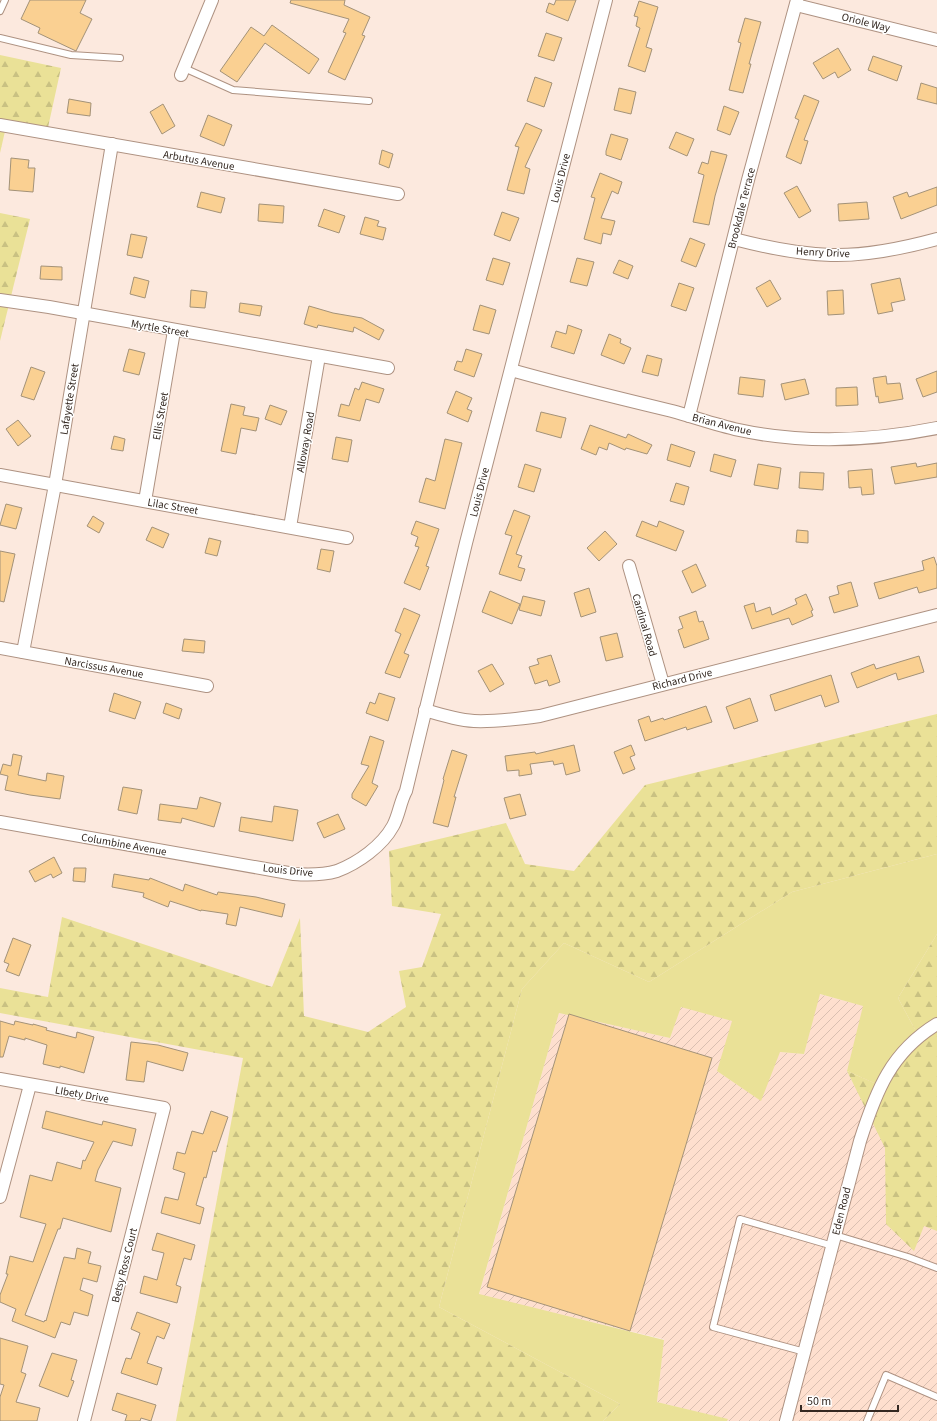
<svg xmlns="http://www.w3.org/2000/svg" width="937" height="1421" viewBox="0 0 937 1421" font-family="'Source Sans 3',sans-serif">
	<defs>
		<pattern id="industrial-furrows" width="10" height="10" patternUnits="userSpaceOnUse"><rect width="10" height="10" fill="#fedfce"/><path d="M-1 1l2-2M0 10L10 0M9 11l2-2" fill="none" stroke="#dabfb1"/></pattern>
		<pattern id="forest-firs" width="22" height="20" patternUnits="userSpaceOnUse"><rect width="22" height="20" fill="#eae197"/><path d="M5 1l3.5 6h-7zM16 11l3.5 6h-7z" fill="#c9c182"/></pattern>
	</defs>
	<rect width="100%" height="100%" fill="#fce9de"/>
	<path fill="url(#industrial-furrows)" d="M819 994 864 1006 847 1071 853 1083 937 1001V1421H727V1419L657 1402 664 1339 479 1295 559 1013 670 1038 681 1006 732 1021 780 1052 804 1054Z"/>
	<path fill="#eae197" d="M937 854V934L898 998 919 1037 881 1086 847 1071 863 1006 820 994 804 1054 780 1052 761 1101 717 1071 732 1021 681 1007 670 1038 559 1013 479 1294 664 1340 657 1402 728 1419 727 1421H603L620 1404 439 1307 522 989 564 943 649 982 792 892Z"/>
	<g fill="url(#forest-firs)">
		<path d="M0 55 61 68 47 132 6 127 0 153Z"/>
		<path d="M0 213 30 219 0 341Z"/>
		<path d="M937 714V854L792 892 649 982 564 943 522 989 439 1307 620 1404 603 1421H176L243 1058 0 1013V988L48 997 62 917 272 987 300 918 304 1016 368 1032 406 1007 399 971 422 967 441 914 392 906 389 851 506 823 525 864 574 871 645 785Z"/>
		<path d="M937 934V1231L924 1226 914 1251 886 1224 885 1148 847 1071 881 1086 919 1037 898 998Z"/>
	</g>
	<g fill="#fad092" stroke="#a39278">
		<path d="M30 0H86L80 13 92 19 76 51 38 33 40 28 21 19Z"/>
		<path d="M291 0H345L344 5 370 17 362 35 365 36 345 80 328 72 346 33 343 32 349 19 290 3Z"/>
		<path d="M556 0H576L568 21 546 12 549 3 554 5Z"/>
		<path d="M639 1 658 7 646 47 652 49 645 72 628 66 640 28 636 26 638 17 634 16Z"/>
		<path d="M745 18 761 22 749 64H751L743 93 729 90 741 43 738 42Z"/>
		<path d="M272 25 319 59 309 74 265 43 237 82 220 71 251 27 264 36Z"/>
		<path d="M546 33 562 38 554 61 538 56Z"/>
		<path d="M838 48 851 70 838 78 835 72 823 79 813 63Z"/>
		<path d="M873 56 902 66 897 81 868 70Z"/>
		<path d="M535 77 552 83 544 107 527 101Z"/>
		<path d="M921 83 937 88V104L917 99Z"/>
		<path d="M619 88 636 92 631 114 614 110Z"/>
		<path d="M804 95 819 101 804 140 808 141 801 164 786 157 799 120 795 118Z"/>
		<path d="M69 99 91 103 90 116 67 113Z"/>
		<path d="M163 104 175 126 162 134 150 112Z"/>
		<path d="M724 106 739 112 730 135 717 130Z"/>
		<path d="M208 115 232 125 224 146 200 136Z"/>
		<path d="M526 123 542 130 525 167 530 169 524 194 507 190 519 147 515 146Z"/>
		<path d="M676 132 694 139 687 156 669 148Z"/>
		<path d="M611 134 628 139 621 160 606 155V151Z"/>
		<path d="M382 150 393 154 389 168 379 164Z"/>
		<path d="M711 151 727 155 715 196 709 225 693 222 704 175 698 173 702 162 708 164Z"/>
		<path d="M11 158 29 160 28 168H35L33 192 9 190Z"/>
		<path d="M600 173 622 182 618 194 612 191 601 218 615 221 611 235 603 233 601 244 584 239 595 198 591 197Z"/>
		<path d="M797 186 811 211 799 218 784 193Z"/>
		<path d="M937 187V205L901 219 893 197 907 192 909 197Z"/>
		<path d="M201 192 225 198 221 213 197 207Z"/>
		<path d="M867 202 869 219 839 221 838 204Z"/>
		<path d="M259 204 284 206 283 223 258 221Z"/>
		<path d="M324 209 345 216 339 233 318 226Z"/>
		<path d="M502 212 519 218 510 241 494 235Z"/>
		<path d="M365 217 379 221 377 226 386 228 383 240 360 234Z"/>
		<path d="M131 234 147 237 142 258 127 255Z"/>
		<path d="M690 238 705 244 696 267 681 261Z"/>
		<path d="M493 258 510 263 503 285 486 280Z"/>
		<path d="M577 258 594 262 587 286 570 282Z"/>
		<path d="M619 260 633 266 628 279 613 273Z"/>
		<path d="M41 266 62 267V280L40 279Z"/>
		<path d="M134 277 149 281 145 298 130 294Z"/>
		<path d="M900 278 905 300 891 303 893 311 878 314 871 284Z"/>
		<path d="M770 280 781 299 767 307 756 288Z"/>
		<path d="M679 283 694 288 686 311 671 306Z"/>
		<path d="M191 290 207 292 205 308 190 307Z"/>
		<path d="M843 290 844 314 828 315 827 291Z"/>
		<path d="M240 303 262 306 260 316 239 312Z"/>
		<path d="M480 305 496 310 489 334 473 330Z"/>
		<path d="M309 306 333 313 362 318 384 330 379 340 354 327 353 332 318 325 317 328 304 324Z"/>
		<path d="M568 325 582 330 574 354 551 347 556 331 566 334Z"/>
		<path d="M609 334 621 339 620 343 631 348 624 364 601 355Z"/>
		<path d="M129 349 145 353 139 375 123 371Z"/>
		<path d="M466 349 482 354 474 377 454 370 457 361 462 362Z"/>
		<path d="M647 355 662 359 658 376 642 372Z"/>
		<path d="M31 367 45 372 34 400 21 396Z"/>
		<path d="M937 371V392L923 397 916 379Z"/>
		<path d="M886 376 887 384 900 383 903 399 879 403 878 396 876 397 873 378Z"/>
		<path d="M740 377 765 380 763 397 738 394Z"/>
		<path d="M805 379 809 394 785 400 781 384Z"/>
		<path d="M362 382 384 389 379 403 366 399 360 421 338 416 341 404 349 406 355 388 359 390Z"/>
		<path d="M857 387 858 405 836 406V388Z"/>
		<path d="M456 391 472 398 467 409 472 411 468 422 447 413Z"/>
		<path d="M231 404 245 407 243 415 259 418 256 431 241 428 236 454 221 451Z"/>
		<path d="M270 405 287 411 281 425 265 419Z"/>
		<path d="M541 412 566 418 561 438 536 431Z"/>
		<path d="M18 420 31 436 18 446 6 429Z"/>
		<path d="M590 425 626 438 628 434 652 445 647 454 626 448 625 450 609 443 607 450 599 447 596 455 581 449Z"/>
		<path d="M114 436 125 439 123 451 111 449Z"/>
		<path d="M336 437 352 440 348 462 332 459Z"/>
		<path d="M445 439 462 443 445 509 419 502 426 478 435 481Z"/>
		<path d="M671 444 695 452 690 467 667 460Z"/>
		<path d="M714 454 736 460 731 477 710 471Z"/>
		<path d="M916 463 917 467 937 463V477L895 484 891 467Z"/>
		<path d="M525 464 541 469 534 492 518 487Z"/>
		<path d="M758 464 781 468 778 489 754 485Z"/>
		<path d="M872 469 874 494 862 495 861 487 849 488 848 471Z"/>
		<path d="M800 472 824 473 823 490 799 488Z"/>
		<path d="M676 483 689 487 684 505 670 501Z"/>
		<path d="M6 504 22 508 16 529 0 525Z"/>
		<path d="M514 510 530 516 516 554 522 556 518 567 525 569 521 581 499 574 512 536 505 534Z"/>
		<path d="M93 516 104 523 99 533 87 526Z"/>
		<path d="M416 521 439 529 426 566 429 567 420 590 404 583 419 547 415 546 418 537 411 534Z"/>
		<path d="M642 521 657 527 659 521 684 531 676 551 636 536Z"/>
		<path d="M152 527 169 534 163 548 146 540Z"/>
		<path d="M797 530 808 531V543L796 542Z"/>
		<path d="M605 531 617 544 599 561 587 548Z"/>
		<path d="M209 538 221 541 217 556 205 553Z"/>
		<path d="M321 549 334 551 330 572 317 569Z"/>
		<path d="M0 551 15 554 4 602 0 601Z"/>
		<path d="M934 557 937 566V588L919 593 917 587 879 599 874 583 924 570 922 561Z"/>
		<path d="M696 564 706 586 692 593 682 571Z"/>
		<path d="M851 582 858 606 834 613 829 597 839 594 837 586Z"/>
		<path d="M589 588 596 612 581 617 574 593Z"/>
		<path d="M490 591 520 604 512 624 482 612Z"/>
		<path d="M806 594 813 610 811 611 813 616 792 625 789 618 752 629 744 606 754 603 756 612 770 607 772 615 797 604 795 599Z"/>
		<path d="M523 596 545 601 541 616 519 610Z"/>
		<path d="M404 608 420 615 404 653 409 655 400 678 385 673 401 634 395 631Z"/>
		<path d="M696 611 699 622 703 621 709 639 684 648 678 630 683 628 679 617Z"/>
		<path d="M617 633 623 657 606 661 600 637Z"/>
		<path d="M184 639 205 641 204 653 182 651Z"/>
		<path d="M551 655 560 682 549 686 547 680 535 684 529 667 539 664 537 659Z"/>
		<path d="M919 656 924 672 898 680 896 673 857 688 851 673 874 664 876 669Z"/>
		<path d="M492 664 504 684 490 692 478 671Z"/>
		<path d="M831 675 839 702 825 707 821 695 775 711 770 695Z"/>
		<path d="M114 693 141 702 135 719 109 711Z"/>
		<path d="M379 693 395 698 388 721 366 713 370 702 375 704Z"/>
		<path d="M750 698 758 721 734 729 726 707Z"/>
		<path d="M166 703 182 709 179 719 163 713Z"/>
		<path d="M706 706 712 722 687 730 686 727 645 741 638 720 649 716 651 722 663 718 664 720Z"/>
		<path d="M370 736 384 741 372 783 378 786 366 806 352 798V794L369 766 361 764Z"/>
		<path d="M574 745 580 771 566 775 563 763 554 765 553 761 530 764 532 774 519 776V770L507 771 505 756 535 752 536 754Z"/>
		<path d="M631 745 635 755 630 757 635 769 623 774 614 752Z"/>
		<path d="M452 750 467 755 454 797H456L448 827 433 823 444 780 443 779Z"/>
		<path d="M13 754 22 756 18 775 46 781 47 773 64 776 60 799 30 795 5 790 8 776 0 774 3 764 11 766Z"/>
		<path d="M123 787 142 790 137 814 118 810Z"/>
		<path d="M520 794 526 815 510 819 504 798Z"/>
		<path d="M200 797 221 803 214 827 182 818 181 823 158 820 160 804 197 809Z"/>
		<path d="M274 806 298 810 293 841 239 831 241 817 272 822Z"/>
		<path d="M338 814 345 829 324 838 317 823Z"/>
		<path d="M54 857 62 873 53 878 51 874 35 882 29 871Z"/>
		<path d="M74 868H86L85 882 73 881Z"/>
		<path d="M114 874 149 880 150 878 183 891 185 884 217 895 218 892 256 897 285 904 282 917 240 907 236 926 226 924 228 914 201 910V911L170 901 168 907 143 897 144 893 112 887Z"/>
		<path d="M13 938 31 945 19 976 6 971 9 964 4 962Z"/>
		<path d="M569 1014 712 1058 630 1331 487 1287Z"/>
		<path d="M0 1021 14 1025 15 1021 33 1025V1024L47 1028 46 1030 76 1038 77 1032 94 1037 84 1073 60 1066V1068L43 1064 47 1045 25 1038V1040L9 1036 3 1057H0Z"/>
		<path d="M131 1042 158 1045 188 1053 183 1071 147 1061 144 1082 126 1080Z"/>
		<path d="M46 1111 102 1125 103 1121 136 1129 132 1146 113 1141 98 1170 95 1181 121 1188 111 1232 63 1218 60 1229H58L25 1315 44 1322 45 1320 46 1321 64 1257 75 1259 77 1248 91 1252 88 1263 101 1266 97 1282 83 1278 80 1290 93 1295 88 1316 74 1312 70 1325 61 1322 55 1338 12 1321 16 1309 0 1302V1295L8 1274H6L10 1256 33 1262 46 1224 20 1217 30 1175 52 1181 57 1162 81 1169 83 1160 85 1161 94 1142 42 1128Z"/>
		<path d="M211 1111 228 1117 216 1152 213 1151 206 1178 204 1177 196 1205 204 1208 200 1224 161 1213 165 1197 178 1200 185 1173 173 1169 177 1152 185 1154 192 1131 203 1134Z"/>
		<path d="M157 1233 195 1245 191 1260 184 1258 176 1285 181 1287 177 1303 140 1293 144 1276 157 1280 164 1253 152 1250Z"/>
		<path d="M137 1312 170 1324 164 1339 157 1336 147 1363 162 1368 157 1385 121 1373 126 1358 131 1359 140 1333 131 1329Z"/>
		<path d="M0 1338 28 1346 21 1372 26 1374 16 1402 40 1408 37 1421H0V1397L4 1385 0 1384Z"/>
		<path d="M52 1353 77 1360 71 1380 74 1381 68 1397 39 1386Z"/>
		<path d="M117 1393 156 1405 151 1421 141 1418 140 1421H125L127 1415 112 1410Z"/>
	</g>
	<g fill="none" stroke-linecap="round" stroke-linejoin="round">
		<defs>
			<g id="lane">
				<path d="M0 11 5 0"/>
				<path d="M0 38 71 55 120 58"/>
				<path d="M184 68 233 90 369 101"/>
				<path d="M835 1235 908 1257 937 1268"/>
				<path d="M805 1352 713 1327 740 1219 833 1246"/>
				<path d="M867 1421 886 1375 937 1397"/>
			</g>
			<g id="street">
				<path d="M796 5 937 40"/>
				<path d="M181 75 212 0"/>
				<path d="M0 125 398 194"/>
				<path d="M734 239C765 247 798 254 831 255 865 256 904 248 937 239"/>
				<path d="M0 300 49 307 388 368"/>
				<path d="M511 370C564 385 618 398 672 411 694 417 716 425 739 430 804 444 872 441 937 428"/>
				<path d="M689 416 748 180 797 0"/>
				<path d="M0 475 347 538"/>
				<path d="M145 501 174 331"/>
				<path d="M290 527 319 356"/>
				<path d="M629 566 663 684"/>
				<path d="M0 648 207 686"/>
				<path d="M23 652 55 485 112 144"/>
				<path d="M425 710C441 715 458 720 474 721 496 722 518 719 540 716L937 615"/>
				<path d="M0 822 294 874C308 875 323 875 337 871 358 863 382 846 393 826 399 815 400 802 406 791L466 543 606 0"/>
				<path d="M0 1079 164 1108 84 1421"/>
				<path d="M0 1197 30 1085"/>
				<path d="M786 1421 860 1141C876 1091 891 1052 937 1024"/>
			</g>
		</defs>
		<use href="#lane" stroke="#ae9282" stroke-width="8"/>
		<use href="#street" stroke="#ae9282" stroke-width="14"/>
		<use href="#lane" stroke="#fff" stroke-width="6"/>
		<use href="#street" stroke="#fff" stroke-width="12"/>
	</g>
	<g text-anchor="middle" stroke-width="3" stroke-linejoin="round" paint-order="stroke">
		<g font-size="11" fill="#342922" stroke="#fff">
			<text transform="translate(866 22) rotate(14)" y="4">Oriole Way</text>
			<text transform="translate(199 160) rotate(10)" y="4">Arbutus Avenue</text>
			<text transform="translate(560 178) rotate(-76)" y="4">Louis Drive</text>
			<text transform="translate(741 208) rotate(-76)" y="4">Brookdale Terrace</text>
			<text transform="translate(823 252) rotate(3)" y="4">Henry Drive</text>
			<text transform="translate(160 328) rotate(10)" y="4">Myrtle Street</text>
			<text transform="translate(69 399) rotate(-81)" y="4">Lafayette Street</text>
			<text transform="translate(160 416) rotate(-80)" y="4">Ellis Street</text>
			<text transform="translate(722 424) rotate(14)" y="4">Brian Avenue</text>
			<text transform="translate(305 442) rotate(-80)" y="4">Alloway Road</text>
			<text transform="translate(479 492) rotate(-76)" y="4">Louis Drive</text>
			<text transform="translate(173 506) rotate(10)" y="4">Lilac Street</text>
			<text transform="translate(645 625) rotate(74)" y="4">Cardinal Road</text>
			<text transform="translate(104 667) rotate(10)" y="4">Narcissus Avenue</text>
			<text transform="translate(682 679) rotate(-14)" y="4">Richard Drive</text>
			<text transform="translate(124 844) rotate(10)" y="4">Columbine Avenue</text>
			<text transform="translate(288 870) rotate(6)" y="4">Louis Drive</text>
			<text transform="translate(82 1094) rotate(10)" y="4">LIbety Drive</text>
			<text transform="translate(841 1211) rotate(-76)" y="4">Eden Road</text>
			<text transform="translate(124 1265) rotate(-76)" y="4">Betsy Ross Court</text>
		</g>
	</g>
	<path d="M801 1405v6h97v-6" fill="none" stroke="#342922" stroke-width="2"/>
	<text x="807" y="1405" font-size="12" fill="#342922" stroke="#ffffff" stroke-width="3" paint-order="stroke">50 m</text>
</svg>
